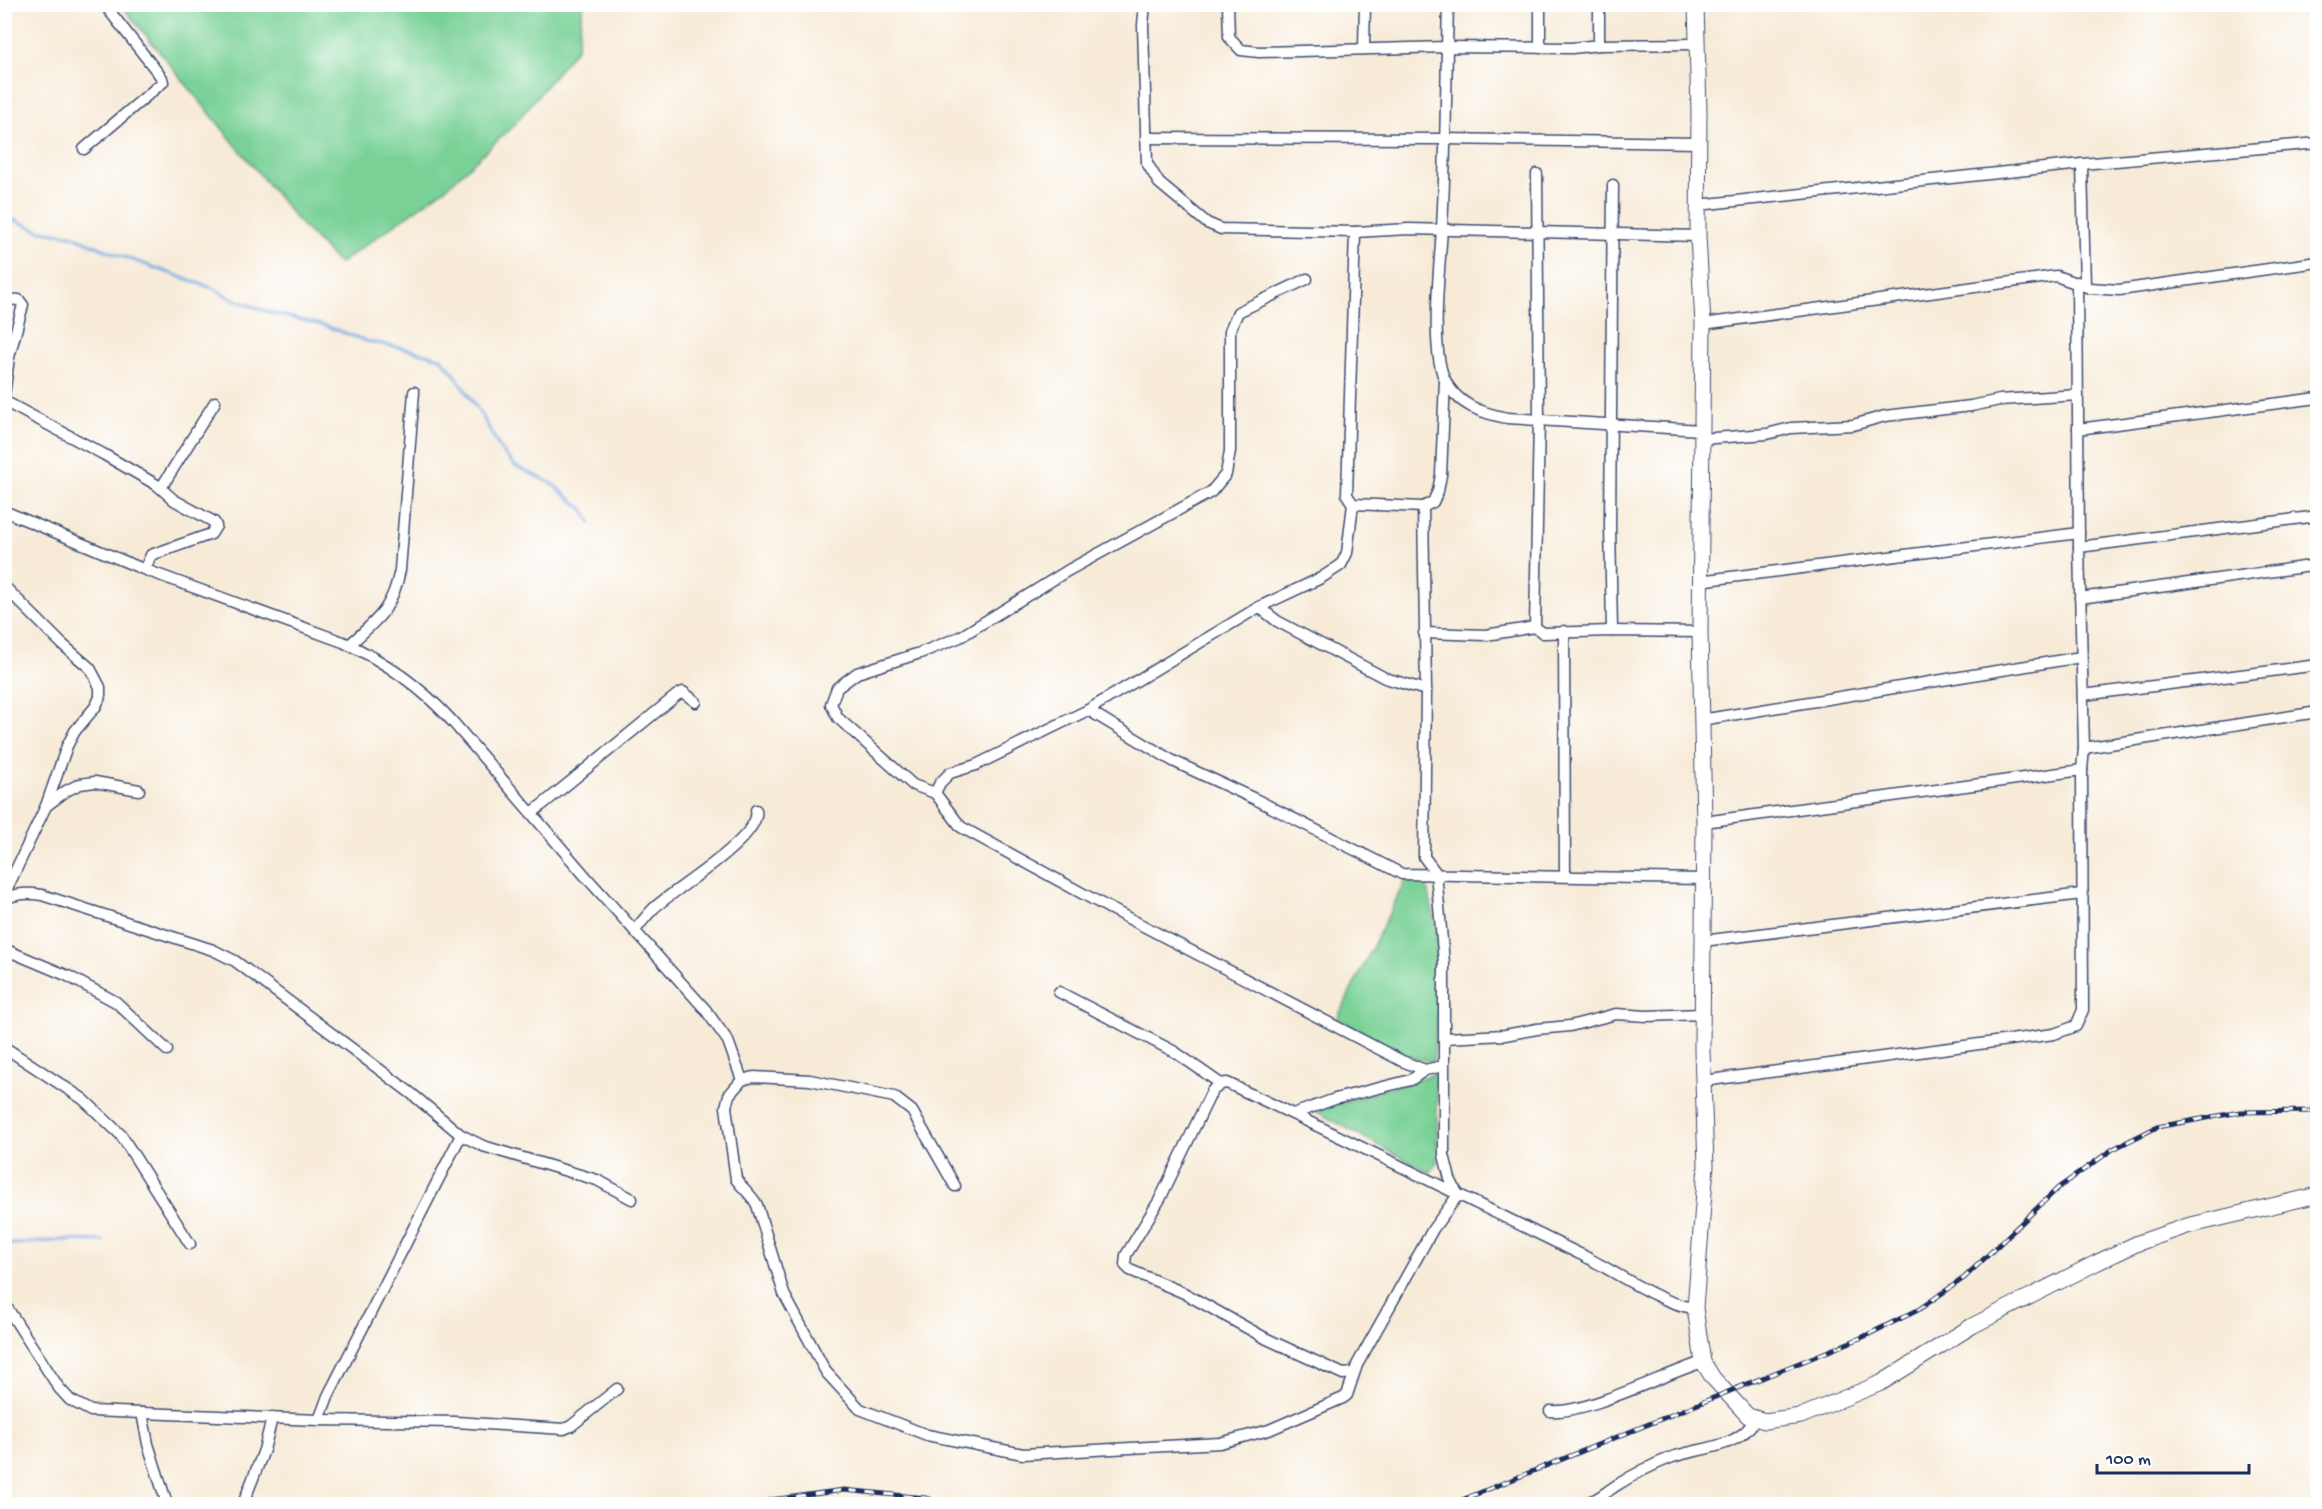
<svg xmlns="http://www.w3.org/2000/svg" width="2322" height="1509" viewBox="0 0 2322 1509" font-family="'Gochi Hand',sans-serif">
	<rect width="100%" height="100%" fill="#fff"/>
	<filter id="ink" filterUnits="userSpaceOnUse"><feTurbulence type="fractalNoise" baseFrequency=".0167" numOctaves="2"/><feDisplacementMap in="SourceGraphic" scale="12" xChannelSelector="R" yChannelSelector="G"/><feConvolveMatrix kernelMatrix="1 2 1 2 8 2 1 2 1" color-interpolation-filters="sRGB"/></filter>
	<filter id="wash" filterUnits="userSpaceOnUse"><feTurbulence type="fractalNoise" baseFrequency=".008" numOctaves="4" result="noise"/><feDisplacementMap in="SourceGraphic" scale="24" xChannelSelector="R" yChannelSelector="G"/><feGaussianBlur stdDeviation="1.35" result="paint"/><feColorMatrix in="noise" values="0 0 0 0 0 0 0 0 0 0 0 0 0 0 0 0 0 1.4 0 .05"/><feComposite in="paint" operator="in"/></filter>
	<g filter="url(#wash)">
		<rect width="100%" height="100%" fill="#f7ebd8"/>
		<g fill="#79d196" stroke="#4a807a" stroke-width="1.5">
			<path d="M121 5H583L577 48 513 126 446 188 339 264 297 220Z"/>
			<path d="M1406 879 1427 884 1437 932 1438 1010 1433 1062 1407 1056 1337 1019Z"/>
			<path d="M1437 1073V1162L1430 1173 1315 1111Z"/>
		</g>
		<g fill="none" stroke-linecap="round" stroke-linejoin="round">
			<g stroke="#78aae3" stroke-width="3">
				<path d="M4 216 41 231 71 235 113 253 215 289 230 298 268 312 326 326 366 341 407 349 441 358 456 376 482 416 501 450 515 466 551 483 583 509 591 523"/>
				<path d="M4 1245 65 1240 104 1241"/>
			</g>
		</g>
	</g>
	<g filter="url(#ink)">
		<g fill="none" stroke-linecap="round" stroke-linejoin="round">
			<defs>
				<g id="street">
					<path d="M1145 4 1143 25 1147 163 1159 183 1207 223 1221 229 1355 232 1409 229 1698 236"/>
					<path d="M1228 4 1229 37 1241 50 1259 52 1447 47 1572 48 1599 45 1697 44"/>
					<path d="M1448 4C1446 79 1446 154 1442 228 1440 267 1430 344 1444 378 1456 405 1482 413 1507 418L1701 430"/>
					<path d="M1599 4V45"/>
					<path d="M1364 48 1365 4"/>
					<path d="M1540 48V4"/>
					<path d="M1146 138 1445 139 1699 143"/>
					<path d="M84 149 163 82 162 78 104 4"/>
					<path d="M2082 164 2085 286"/>
					<path d="M1537 174 1539 419 1535 627 1543 633 1612 631 1700 632"/>
					<path d="M1698 205 2082 164 2318 143"/>
					<path d="M1355 232 1347 495 1353 504 1423 507 1433 502 1438 491 1441 475 1445 380"/>
					<path d="M4 299 19 300 23 305 9 357 4 396"/>
					<path d="M1703 324 2056 276 2090 288 2119 290 2318 262"/>
					<path d="M4 401 103 454 157 485 174 500 214 522 216 526 211 534 151 555 145 569"/>
					<path d="M2078 429 2318 398"/>
					<path d="M1701 439 1767 434 1791 428 1853 425 1885 416 1971 406 2000 400 2078 395"/>
					<path d="M161 488 215 402"/>
					<path d="M1353 504 1347 553 1341 565 1321 578 1259 607 1088 710 976 765 950 773 940 783 935 793 961 827 1109 908 1402 1061 1425 1070 1443 1066"/>
					<path d="M4 511 143 569 343 642C385 661 421 687 452 721L587 878 705 1009 728 1041 742 1080"/>
					<path d="M2079 547 2318 516"/>
					<path d="M1699 581 2079 533"/>
					<path d="M4 586 62 644 90 668 100 687V697L96 706 75 731 67 746 46 806"/>
					<path d="M2080 598 2318 565"/>
					<path d="M1259 607 1277 621 1385 678 1426 690"/>
					<path d="M1564 631 1565 876"/>
					<path d="M1612 631 1610 524 1613 185"/>
					<path d="M1424 633 1486 635 1535 627"/>
					<path d="M349 645C378 619 392 610 400 570L414 392"/>
					<path d="M2083 695 2318 665"/>
					<path d="M1088 710 1173 761 1257 800 1402 874 1703 879"/>
					<path d="M1701 720 2081 657"/>
					<path d="M2084 748 2318 712"/>
					<path d="M935 793 913 785 838 718 831 704 837 688 857 673 920 653 960 637 1067 571 1211 492 1226 474 1230 451V330L1238 312 1307 279"/>
					<path d="M532 813 677 695 683 692 696 702"/>
					<path d="M1704 822 2082 770"/>
					<path d="M4 895 46 806 66 791 80 784 95 782 139 790"/>
					<path d="M4 899C17 893 28 893 42 895L213 950 235 961 347 1045 412 1094 461 1135 483 1146 597 1180 632 1199"/>
					<path d="M635 930C641 923 647 915 654 908 673 890 763 837 756 810"/>
					<path d="M1703 941 2082 894"/>
					<path d="M4 949 68 976 116 1002 167 1050"/>
					<path d="M1059 992 1175 1052 1221 1084"/>
					<path d="M1445 1038 1505 1035 1537 1029 1570 1026 1616 1014 1647 1016 1702 1014"/>
					<path d="M4 1047 83 1099 121 1135 190 1244"/>
					<path d="M1703 1081 2054 1034 2076 1026 2083 1010 2082 770 2084 748 2079 547 2077 282"/>
					<path d="M1293 1114 1335 1099 1411 1080 1425 1070"/>
					<path d="M955 1186 912 1111 894 1097 810 1080 754 1077 742 1080 729 1095 726 1107 736 1179C742 1188 752 1195 757 1205L784 1294 826 1372 860 1409 927 1435 1023 1454 1220 1443 1269 1430 1343 1398 1347 1395 1357 1365 1433 1229 1458 1195 1450 1179 1444 1155V963L1436 873 1424 857 1426 690 1423 507"/>
					<path d="M4 1303 59 1388 70 1400 91 1411 319 1420 328 1396 461 1135"/>
					<path d="M1353 1373 1343 1374 1267 1339 1184 1293 1130 1270 1125 1265 1126 1255 1160 1199 1212 1091 1221 1084 1227 1083C1347 1139 1465 1198 1584 1256 1614 1271 1665 1306 1695 1308"/>
					<path d="M1550 1411C1587 1414 1664 1374 1703 1362"/>
					<path d="M142 1413 148 1444 167 1504"/>
					<path d="M319 1420 456 1422 564 1429 571 1426 617 1389"/>
					<path d="M243 1504 264 1450 272 1418"/>
					<path d="M1581 1504C1597 1501 1603 1494 1617 1485 1633 1475 1652 1465 1670 1458 1698 1447 1739 1450 1755 1419"/>
				</g>
				<path id="secondary" d="M1696 4 1699 111 1698 236 1703 324 1700 632 1704 822 1702 1050 1706 1166 1695 1308 1703 1362 1713 1378 1748 1416 1765 1421 1801 1416 1881 1383 1972 1326 2096 1263 2138 1243 2187 1226 2318 1195"/>
			</defs>
			<use href="#street" stroke="#3c4b70" stroke-width="13"/>
			<use href="#secondary" stroke="#3c4b70" stroke-width="17"/>
			<use href="#street" stroke="#fff" stroke-width="10"/>
			<use href="#secondary" stroke="#fff" stroke-width="15"/>
			<defs>
				<g id="rail">
					<path d="M761 1504 771 1500 844 1490 926 1498 943 1504"/>
					<path d="M1452 1504 1863 1337 1918 1310 1964 1278 2058 1188 2113 1149 2157 1127 2240 1112 2318 1111"/>
				</g>
			</defs>
			<use href="#rail" stroke="#1b2f5e" stroke-width="5"/>
			<use href="#rail" stroke="#fff" stroke-width="3" stroke-dasharray="9" stroke-linecap="butt"/>
		</g>
	</g>
	<rect width="2322" height="1509" fill="none" stroke="#fff" stroke-width="24"/>
	<path d="M2097 1464v9h152v-9" fill="none" stroke="#1b2f5e" stroke-width="3"/>
	<text x="2106" y="1464" font-size="18" fill="#1b2f5e" stroke="#ffffff" stroke-width="4.5" paint-order="stroke">100 m</text>
</svg>
